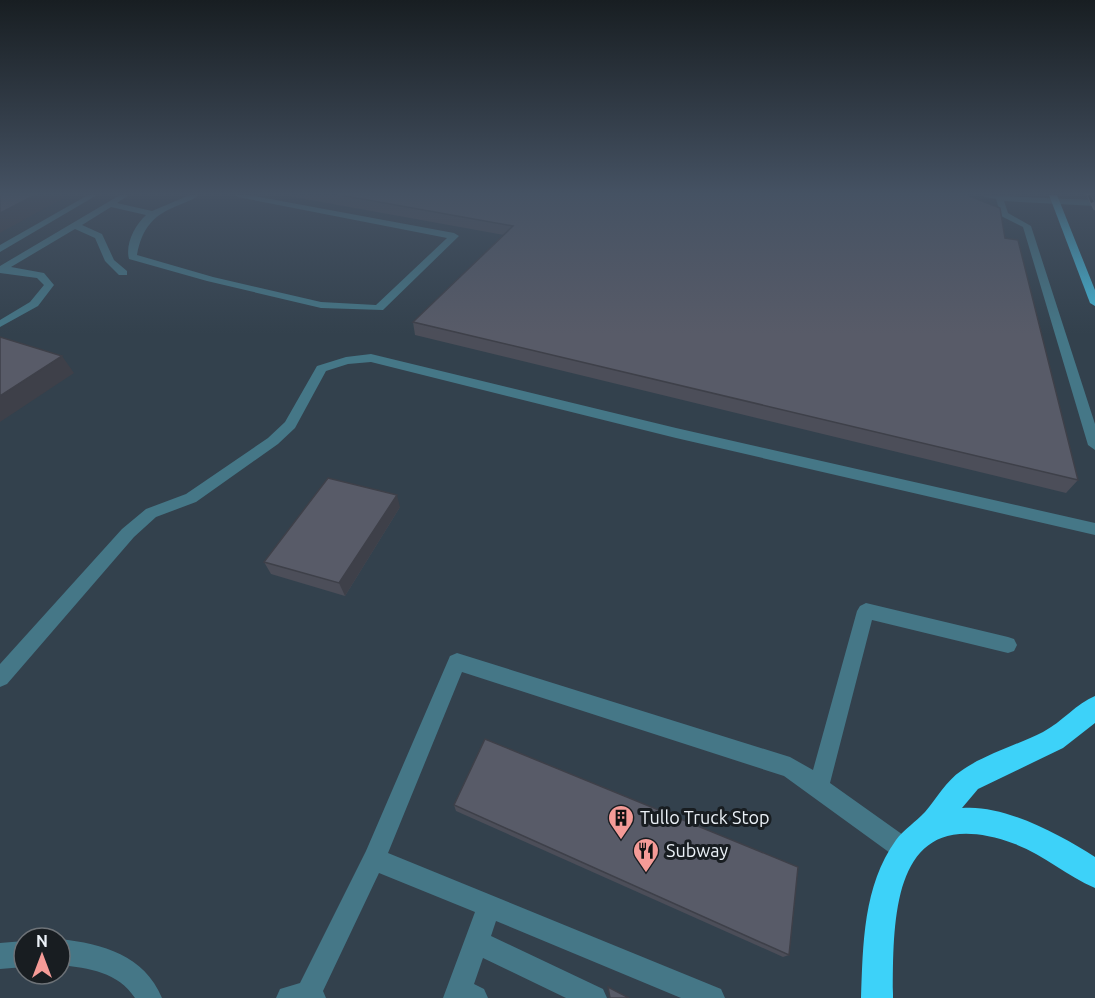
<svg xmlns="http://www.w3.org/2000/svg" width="1095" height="998" viewBox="0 0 1095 998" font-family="Ubuntu,sans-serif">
	<rect width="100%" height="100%" fill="#2c363e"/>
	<path fill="#33414d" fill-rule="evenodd" d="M0 195H1095V998H0ZM24 938H60V974H24Z"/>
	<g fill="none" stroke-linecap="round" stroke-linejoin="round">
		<g fill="#457787" fill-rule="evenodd">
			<path d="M88 195H97L0 252V245Z"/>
			<path d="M120 195H129L117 203 152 211 190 195H200C194 199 186 202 179 205 153 215 142 228 137 255L213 277 321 302 376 305 447 238 238 197 234 195H248L454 233 459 236 383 310 321 308 207 281 129 259C125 244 135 225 146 215L111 207 82 225 102 234 114 260 127 271V275H119L105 261 95 238 75 229 11 267 44 273 54 285 38 306 0 327V320L30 302 44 285 37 278 0 273V266Z"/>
			<path d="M976 195 1095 200V206L1004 201 1008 213 1031 226 1095 424V450L1088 445 1023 227 1001 216 996 199Z"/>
			<path d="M371 354 676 428 1095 523V535L676 438 371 362 348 364 326 371 295 428 278 444 196 502 156 517 134 537 7 684 0 687V664L122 529 146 509 186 494 268 438 285 422 317 366 346 357Z"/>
			<path d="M866 603 1008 637 1014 639 1017 645 1014 651 1008 653 872 620 830 783 913 842 916 850 913 858 905 861 897 858 784 776 462 672 388 853 721 989 725 998H681L496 921 491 936 603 989 607 998H566L483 958 474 984 484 989 488 998H443L475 912 379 873 323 991 326 998H276L280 989 300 983 366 851 450 656 457 653 790 757 813 770 857 611 860 606Z"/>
			<path d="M60 939C103 944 144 955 162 998H135C118 972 89 968 60 965Z"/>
			<path d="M24 941V967L0 969V943Z"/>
		</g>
		<path fill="#44b8d8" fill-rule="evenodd" d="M1049 195H1057L1095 290V306L1090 303Z"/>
		<path fill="#3dd2f9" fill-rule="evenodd" d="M1095 696V723L1063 748 978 789 962 808C1004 804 1061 835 1095 857V888C1067 876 1044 855 1015 844 892 799 893 913 893 998H861C863 944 863 886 896 840 904 829 916 822 925 812 936 799 947 780 961 771 981 756 1019 744 1043 732 1062 722 1077 703 1095 696Z"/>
		<defs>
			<path id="rail" d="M1089 195 1095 208"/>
		</defs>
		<use href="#rail" stroke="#889097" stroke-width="4.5"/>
		<use href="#rail" stroke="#181d21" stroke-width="3" stroke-dasharray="8" stroke-linecap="butt"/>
	</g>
	<g fill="#4c4e59">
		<path d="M283 195H967L1005 238 1078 480 1066 493 415 335 413 322 504 235Z"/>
		<path d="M400 507 345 596 271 574 264 562Z"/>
		<path d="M454 805 789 955 783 957 456 811Z"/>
	</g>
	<g fill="#3e4049">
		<path d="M35 195H69L0 233V213Z"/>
		<path d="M62 356 74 373 0 422V396Z"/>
		<path d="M397 495 400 507 345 596 339 583Z"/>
	</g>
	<g fill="#585b68" stroke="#3e4049" stroke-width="1.5">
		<path d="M0 195H35L0 213Z"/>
		<path d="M340 195H967L1000 208 1005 238 1018 240 1078 480 413 322 513 226Z"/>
		<path d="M0 337 62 356 0 396Z"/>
		<path d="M328 478 397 495 339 583 264 562Z"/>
		<path d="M485 739 798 867 789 955 454 805Z"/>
		<path d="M608 987 629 998H610Z"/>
	</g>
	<linearGradient id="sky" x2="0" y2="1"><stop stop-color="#181e22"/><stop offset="0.58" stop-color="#455263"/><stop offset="1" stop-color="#455263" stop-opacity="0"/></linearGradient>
	<rect width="1095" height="334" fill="url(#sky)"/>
	<defs>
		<symbol id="building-pin" viewBox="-11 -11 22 30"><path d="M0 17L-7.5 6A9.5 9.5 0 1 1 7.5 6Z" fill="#f59b97" stroke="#181d21"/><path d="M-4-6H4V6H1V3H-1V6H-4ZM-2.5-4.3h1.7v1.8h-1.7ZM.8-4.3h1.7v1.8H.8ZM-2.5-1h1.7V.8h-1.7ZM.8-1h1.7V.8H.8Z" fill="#111"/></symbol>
		<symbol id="restaurant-pin" viewBox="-11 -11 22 30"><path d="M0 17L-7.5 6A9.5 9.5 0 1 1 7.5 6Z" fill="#f59b97" stroke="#181d21"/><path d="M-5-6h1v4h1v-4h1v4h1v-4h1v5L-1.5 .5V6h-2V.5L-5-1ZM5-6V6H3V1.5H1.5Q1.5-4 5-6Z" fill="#111"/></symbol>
	</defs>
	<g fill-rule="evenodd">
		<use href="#building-pin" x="606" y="803" width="30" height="40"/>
		<use href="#restaurant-pin" x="631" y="836" width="30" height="40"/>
	</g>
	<g text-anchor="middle" stroke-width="6" stroke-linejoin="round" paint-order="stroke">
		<g font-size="18" fill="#ecf2f8" stroke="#181d21" text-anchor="start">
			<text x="640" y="824">Tullo Truck Stop</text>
			<text x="666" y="857">Subway</text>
		</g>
	</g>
	<g transform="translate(42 956)"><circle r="28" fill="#181d21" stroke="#6d7277" stroke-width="1.5"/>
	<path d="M0-4.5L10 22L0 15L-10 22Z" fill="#f59b97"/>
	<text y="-9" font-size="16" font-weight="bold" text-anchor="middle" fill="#ecf2f8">N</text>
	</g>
</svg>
